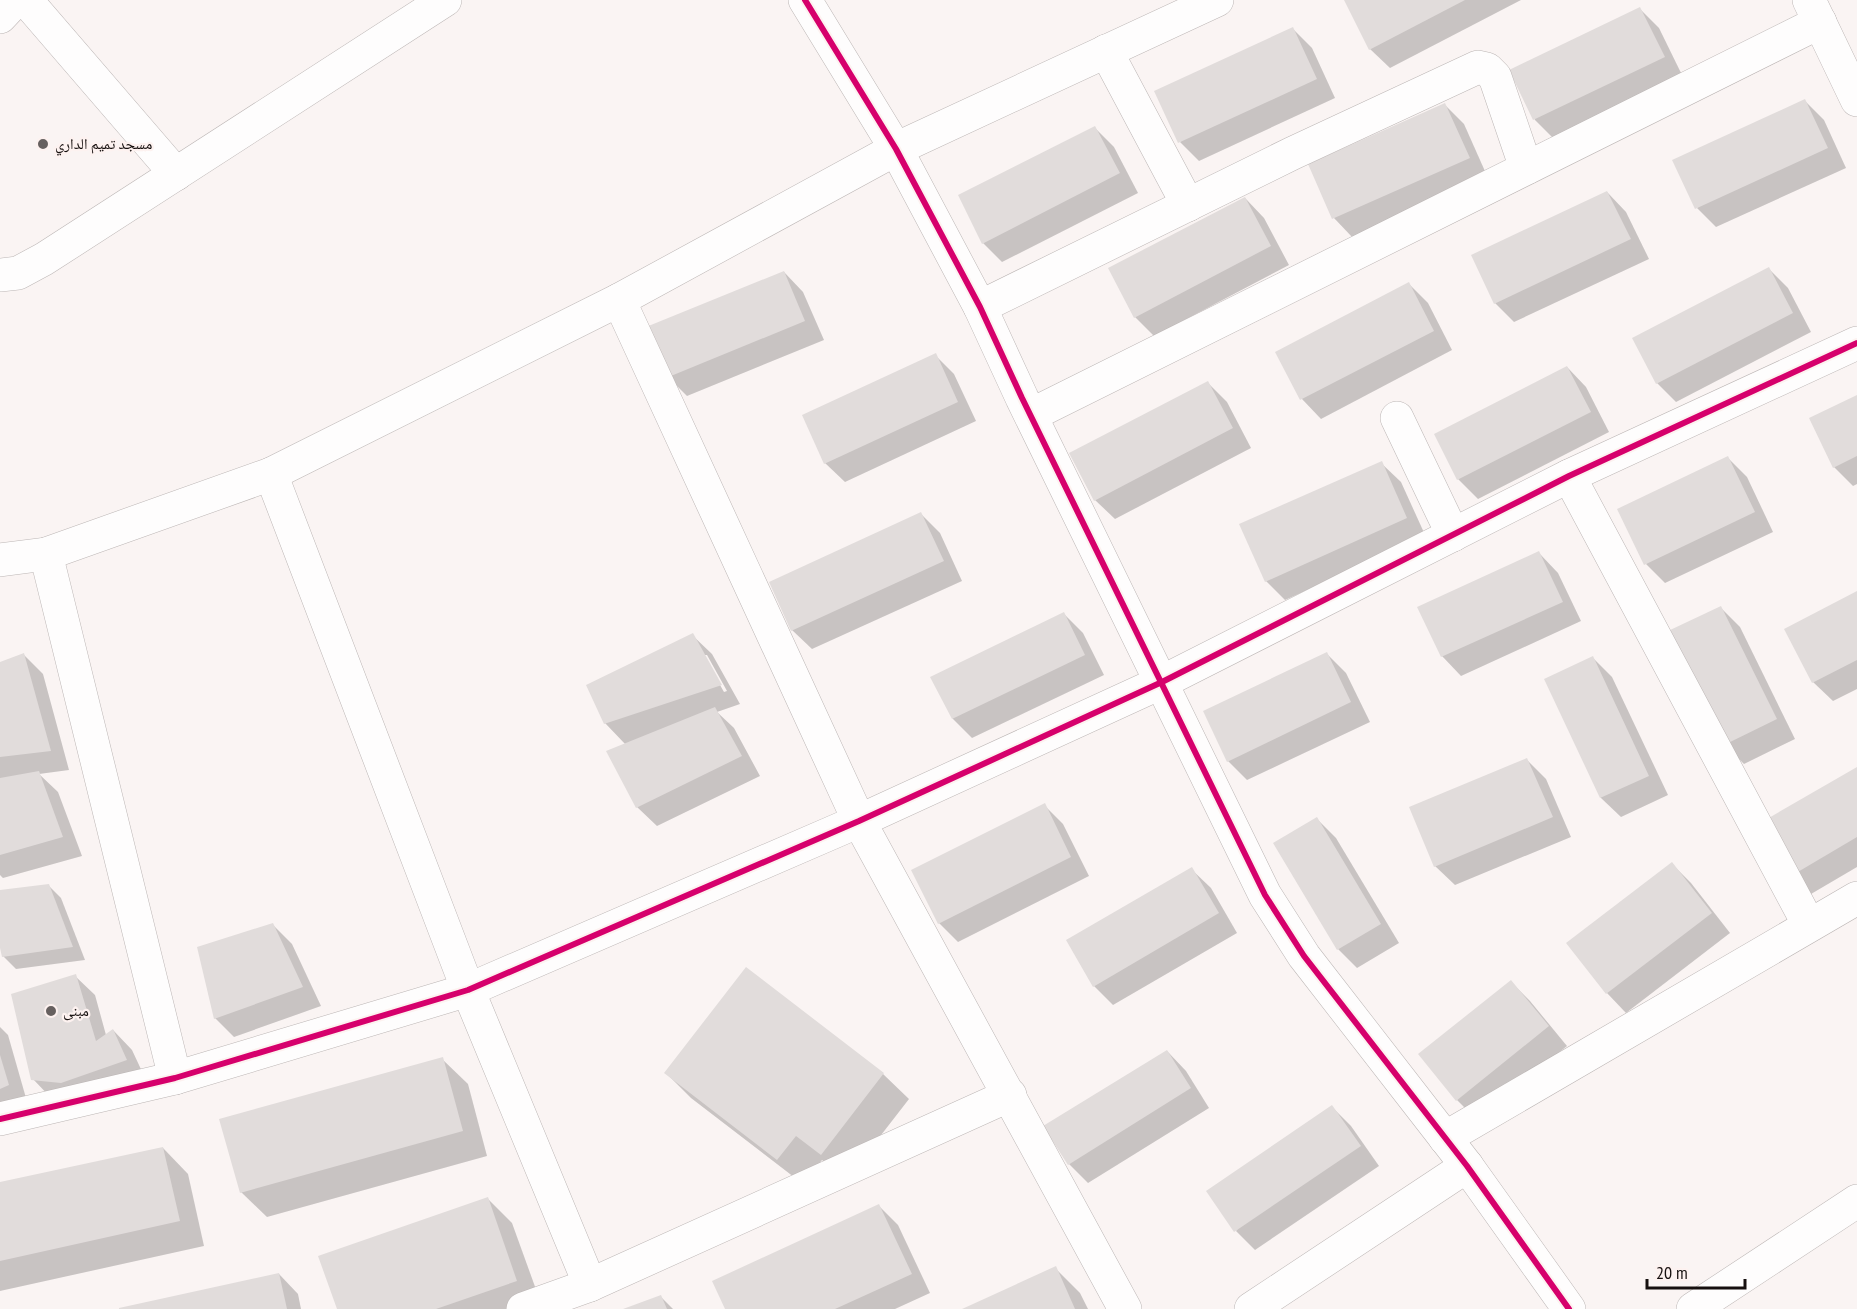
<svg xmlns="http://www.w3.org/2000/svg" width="1857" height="1309" viewBox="0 0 1857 1309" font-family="'PT Sans Narrow','Noto Naskh Arabic',sans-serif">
	<rect width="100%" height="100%" fill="#faf4f3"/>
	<g fill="#0003" fill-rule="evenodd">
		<path d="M1347 0H1521L1390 68 1370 49Z"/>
		<path d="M1640 9 1659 28 1683 77 1554 139 1535 120 1511 71Z"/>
		<path d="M1293 29 1312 48 1335 98 1199 161 1180 142Z"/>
		<path d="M1805 101 1824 120 1846 168 1716 227 1697 208Z"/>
		<path d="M1445 105 1464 124 1488 178 1353 238 1334 218 1310 164Z"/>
		<path d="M1095 128 1114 147 1138 193 1002 262 983 243Z"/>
		<path d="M1607 192 1626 212 1649 259 1514 322 1495 303Z"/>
		<path d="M1245 198 1264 218 1289 265 1154 336 1135 317Z"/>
		<path d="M1769 269 1788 288 1811 332 1676 402 1657 383Z"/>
		<path d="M784 272 803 292 824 340 687 396 668 377Z"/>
		<path d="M1409 284 1428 303 1452 350 1321 419 1302 399 1277 352Z"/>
		<path d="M935 355 954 374 976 421 845 482 825 463Z"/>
		<path d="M1567 367 1586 387 1609 432 1478 499 1458 479Z"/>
		<path d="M1208 383 1227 402 1251 448 1115 519 1095 500Z"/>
		<path d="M1857 396V484L1853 486 1834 467Z"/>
		<path d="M1728 458 1747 477 1773 532 1665 583 1646 564Z"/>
		<path d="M1381 463 1401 482 1426 537 1285 600 1266 581Z"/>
		<path d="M921 514 940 533 962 581 812 649 792 630Z"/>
		<path d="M1539 553 1558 573 1581 621 1461 676 1442 656Z"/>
		<path d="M1857 593V689L1833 701 1813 682Z"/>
		<path d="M1720 607 1740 627 1795 739 1744 764 1725 745Z"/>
		<path d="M1064 614 1083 633 1104 675 972 738 953 719 932 678Z"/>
		<path d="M692 635 712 654 740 704 717 712 734 728 760 776 657 826 637 807 626 745 605 723ZM703 655H707L727 691 724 692Z"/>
		<path d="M1327 654 1346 673 1370 722 1247 780 1228 761Z"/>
		<path d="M24 655 43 674 69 770 39 774 58 792 82 856 3 878 0 875V664Z"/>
		<path d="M1593 658 1612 677 1668 795 1621 817 1601 798 1546 680Z"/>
		<path d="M1527 760 1546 779 1571 837 1455 885 1435 866Z"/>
		<path d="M1857 769V867L1811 894 1792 875Z"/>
		<path d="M1044 805 1063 824 1089 876 958 942 939 923Z"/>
		<path d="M1317 819 1336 838 1399 943 1357 968 1338 949Z"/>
		<path d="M1672 864 1691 883 1730 933 1626 1013 1607 993 1568 943Z"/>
		<path d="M1191 869 1211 888 1237 933 1113 1005 1094 986Z"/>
		<path d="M48 885 61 898 85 960 16 969 3 956 0 939V891Z"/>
		<path d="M273 925 292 944 321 1006 234 1037 215 1018Z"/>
		<path d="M746 970 883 1074 909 1099 847 1179 822 1160 803 1184 691 1098 666 1073Z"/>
		<path d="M75 976 95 995 106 1035 113 1030 132 1050 146 1080 52 1099 33 1079Z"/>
		<path d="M1511 982 1530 1001 1567 1046 1476 1119 1457 1100Z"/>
		<path d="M0 1027 8 1035 28 1105 0 1115Z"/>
		<path d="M1167 1051 1186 1071 1209 1108 1088 1183 1069 1164Z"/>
		<path d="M442 1059 468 1084 487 1156 267 1217 241 1192Z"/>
		<path d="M1332 1107 1351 1126 1379 1166 1255 1250 1236 1231Z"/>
		<path d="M163 1148 188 1174 204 1246 0 1291V1184Z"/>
		<path d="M487 1198 512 1223 542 1306 533 1309H339Z"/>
		<path d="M879 1206 898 1225 930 1293 895 1309H727Z"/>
		<path d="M1055 1268 1080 1293 1088 1309H966Z"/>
		<path d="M279 1274 298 1294 301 1309H122Z"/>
		<path d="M661 1297 673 1309H627Z"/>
	</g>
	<g fill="#e1dcdb">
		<path d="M1344 0H1465L1369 50Z"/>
		<path d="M1640 7 1665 57 1533 120 1509 70Z"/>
		<path d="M1293 27 1317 79 1178 143 1154 91Z"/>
		<path d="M1805 99 1828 148 1695 209 1672 160Z"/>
		<path d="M1445 103 1470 158 1332 219 1308 164Z"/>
		<path d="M1095 126 1120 173 982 244 958 195Z"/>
		<path d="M1607 191 1631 239 1494 304 1471 255Z"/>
		<path d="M1245 197 1271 246 1134 318 1108 268Z"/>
		<path d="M1769 267 1793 313 1656 384 1632 338Z"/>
		<path d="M784 271 805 321 666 378 646 327Z"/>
		<path d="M1409 282 1434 331 1300 400 1275 352Z"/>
		<path d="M936 353 958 402 824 464 802 415Z"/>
		<path d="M1567 366 1591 412 1457 480 1434 434Z"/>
		<path d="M1208 381 1233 428 1094 501 1069 453Z"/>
		<path d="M1857 395V456L1833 468 1809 418Z"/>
		<path d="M1728 456 1755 512 1644 565 1617 509Z"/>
		<path d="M1382 461 1407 518 1265 582 1239 524Z"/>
		<path d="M921 512 944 561 791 631 769 582Z"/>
		<path d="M1539 551 1563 602 1441 657 1417 607Z"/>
		<path d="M1857 591V660L1812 683 1784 629Z"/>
		<path d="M1721 606 1777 719 1724 745 1668 631Z"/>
		<path d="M1064 612 1085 655 952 719 930 677Z"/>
		<path d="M693 633 722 685 604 724 586 685Z"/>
		<path d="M1327 652 1351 702 1227 762 1203 711Z"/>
		<path d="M24 653 51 751 0 757V662Z"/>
		<path d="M1593 656 1649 776 1600 798 1544 679Z"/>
		<path d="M715 707 742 756 636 808 606 751Z"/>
		<path d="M1527 758 1553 817 1434 867 1409 807Z"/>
		<path d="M1857 767V837L1791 876 1760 823Z"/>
		<path d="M39 771 63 837 0 855V778Z"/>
		<path d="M1045 803 1071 857 938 924 911 870Z"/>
		<path d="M1317 817 1381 924 1337 950 1273 843Z"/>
		<path d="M1672 862 1712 913 1606 994 1566 943Z"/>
		<path d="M1192 867 1219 913 1093 987 1066 940Z"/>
		<path d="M49 884 73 947 2 957 0 948V890Z"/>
		<path d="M273 923 303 987 214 1019 197 947Z"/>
		<path d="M746 967 884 1073 821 1155 796 1136 777 1160 664 1073Z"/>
		<path d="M76 974 96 1041 113 1029 127 1060 61 1083 31 1080 11 994Z"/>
		<path d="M1511 980 1549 1026 1456 1101 1418 1054Z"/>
		<path d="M1167 1050 1191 1088 1068 1165 1043 1126Z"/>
		<path d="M0 1055 9 1085 0 1089Z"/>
		<path d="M443 1057 463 1131 240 1193 219 1119Z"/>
		<path d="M1332 1105 1361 1146 1234 1232 1206 1191Z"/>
		<path d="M163 1147 180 1221 0 1261V1182Z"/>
		<path d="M488 1197 517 1281 436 1309H337L318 1256Z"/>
		<path d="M879 1204 912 1274 835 1309H725L712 1281Z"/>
		<path d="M1056 1266 1075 1309H962Z"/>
		<path d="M279 1273 287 1309H119V1308Z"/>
		<path d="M661 1295 667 1309H623Z"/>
	</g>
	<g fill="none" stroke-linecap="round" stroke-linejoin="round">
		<defs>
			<g id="minor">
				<path d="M26 0 176 174"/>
				<path d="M805 0 896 149 980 307 1022 398 1265 895 1304 956 1467 1166 1569 1309"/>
				<path d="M1809 0 1857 100"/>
				<path d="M0 17 16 0"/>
				<path d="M1106 51 1188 205"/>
				<path d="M0 275 18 273 44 259 445 0"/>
				<path d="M619 300 859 821 1125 1309"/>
				<path d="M980 307 1293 153 1478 67 1487 69 1495 77 1526 168"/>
				<path d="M1031 415 1820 22"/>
				<path d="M1397 418 1453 535"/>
				<path d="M271 474 468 990 590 1285"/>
				<path d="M1569 476 1809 925"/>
				<path d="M46 554 175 1078"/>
				<path d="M0 560 46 554 271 474 619 300 896 149 1217 0"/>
				<path d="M0 1119 175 1078 468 990 859 821 1162 682 1569 476 1857 343"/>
				<path d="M1445 1138 1857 898"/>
				<path d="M523 1309 590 1285 1010 1095"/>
				<path d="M1251 1309 1467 1166"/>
				<path d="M1693 1309 1857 1201"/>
			</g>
		</defs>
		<use href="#minor" stroke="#bcb6b5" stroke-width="34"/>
		<use href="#minor" stroke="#fefdfd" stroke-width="33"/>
		<defs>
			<g id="cycleway">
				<path d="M805 0 896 149 980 307 1022 398 1265 895 1304 956 1467 1166 1569 1309"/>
				<path d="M0 1119 175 1078 468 990 859 821 1162 682 1569 476 1857 343"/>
			</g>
		</defs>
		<use href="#cycleway" stroke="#fdf2f0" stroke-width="10"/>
		<use href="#cycleway" stroke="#d6006c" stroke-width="6"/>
	</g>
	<g fill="#66605f" stroke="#fdf2f0" stroke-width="2">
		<circle cx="43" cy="144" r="6"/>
		<circle cx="51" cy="1011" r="6"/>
	</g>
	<g text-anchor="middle" stroke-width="4.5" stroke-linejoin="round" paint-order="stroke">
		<g font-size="15" fill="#16100f" stroke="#fdf2f0" text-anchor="start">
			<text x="55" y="149">مسجد تميم الداري</text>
			<text x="63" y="1016">مبنى</text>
		</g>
	</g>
	<path d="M1647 1279v9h98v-9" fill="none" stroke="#16100f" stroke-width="3"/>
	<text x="1656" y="1279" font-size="18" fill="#16100f" stroke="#fdf2f0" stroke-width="4.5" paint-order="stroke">20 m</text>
</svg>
